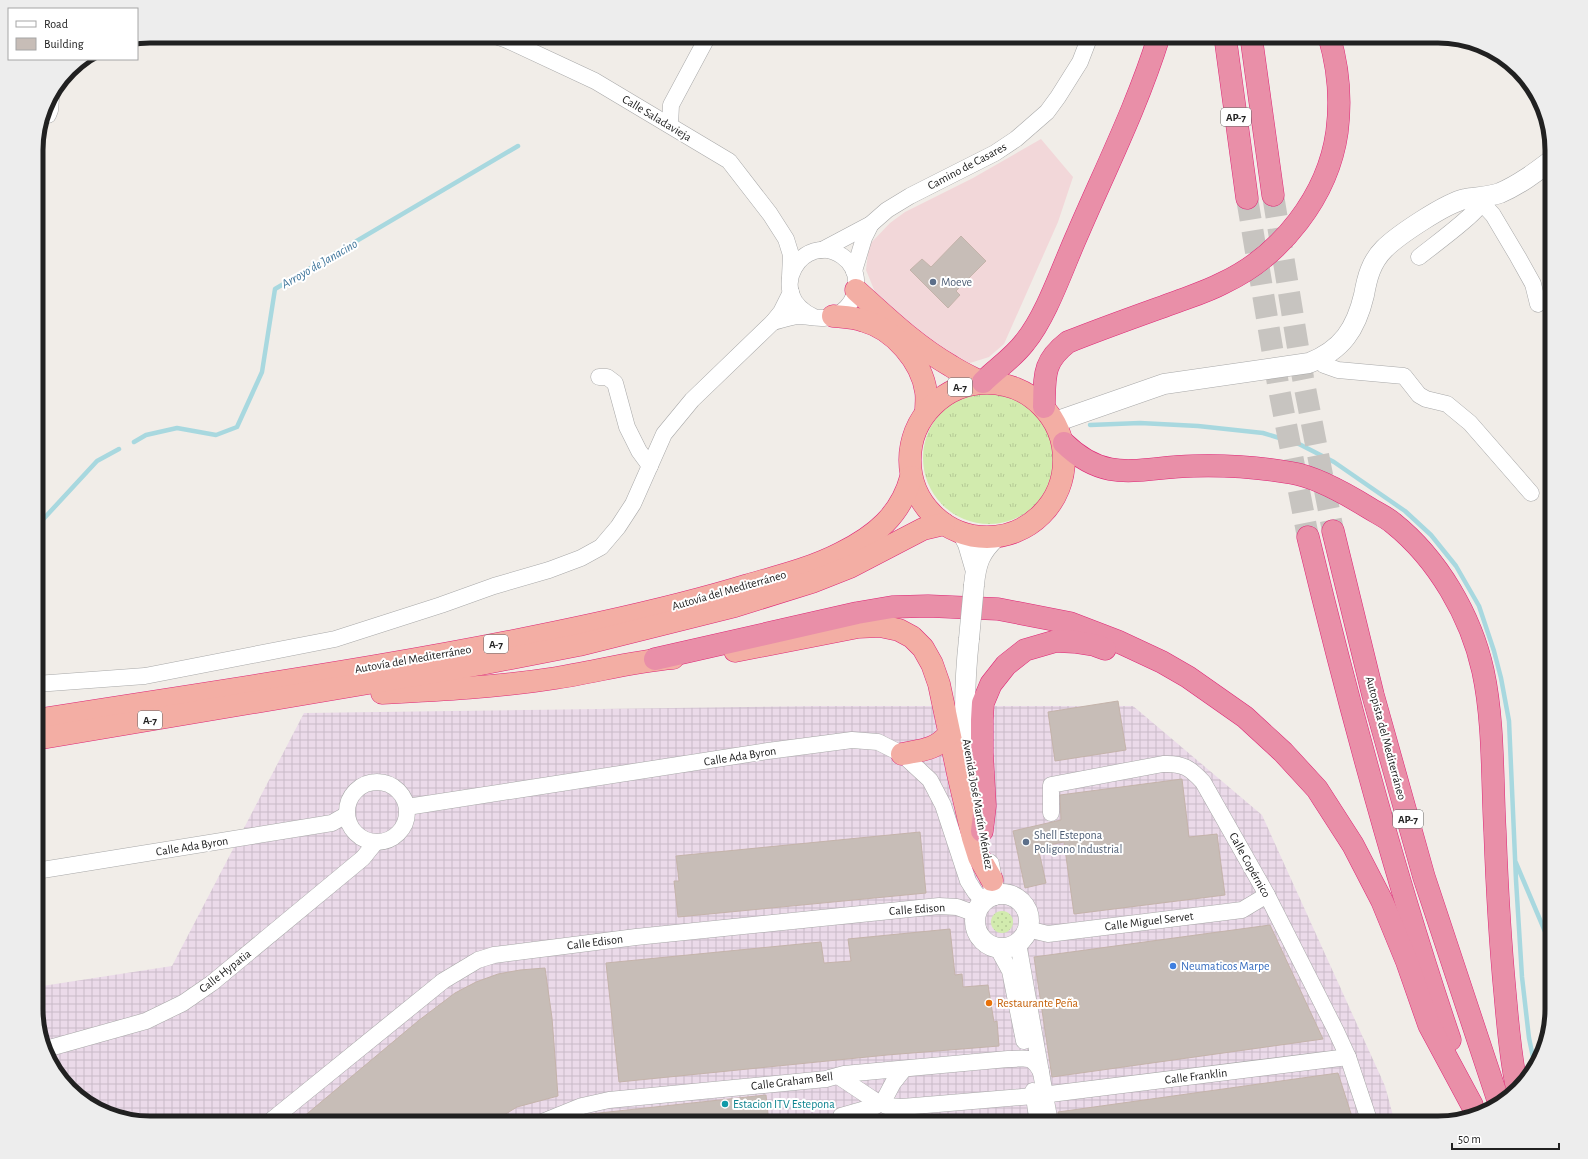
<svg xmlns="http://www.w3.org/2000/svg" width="1588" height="1159" viewBox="0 0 1588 1159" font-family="'Alegreya Sans',sans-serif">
	<defs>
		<pattern id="industrial-grid" width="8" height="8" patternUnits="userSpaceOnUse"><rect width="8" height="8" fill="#ebdae9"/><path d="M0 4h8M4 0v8" fill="none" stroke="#c9bbc8"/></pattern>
		<pattern id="grass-tufts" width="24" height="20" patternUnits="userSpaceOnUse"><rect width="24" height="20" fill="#d2ebae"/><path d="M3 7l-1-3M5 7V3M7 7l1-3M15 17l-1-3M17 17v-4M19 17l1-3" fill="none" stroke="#b4c995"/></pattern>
		<pattern id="garden-dots" width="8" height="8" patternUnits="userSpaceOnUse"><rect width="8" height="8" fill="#d2ebae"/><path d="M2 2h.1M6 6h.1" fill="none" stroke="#b4c995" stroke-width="1.8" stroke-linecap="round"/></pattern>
	</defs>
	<rect width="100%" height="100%" fill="#f1ede8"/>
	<path fill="#f2d7d9" d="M1041 139 1073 177 1058 222 1004 344 989 357 970 363 949 355 877 297 866 270 869 245 890 223 905 212 973 178Z"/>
	<path fill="url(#industrial-grid)" d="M818 706H1133L1262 815 1385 1086 1395 1123H150L114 1117 81 1100 51 1066 36 1016V987L172 966 304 713Z"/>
	<circle fill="url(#grass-tufts)" cx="989" cy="458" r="66"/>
	<circle fill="url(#garden-dots)" cx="1002" cy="922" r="11"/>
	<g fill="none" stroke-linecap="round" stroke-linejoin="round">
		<g stroke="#a8d8df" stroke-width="4.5">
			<path d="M1090 425 1140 423 1198 426 1263 433 1299 444 1334 462 1405 511 1431 535 1456 566 1479 606 1494 651 1501 678 1509 721 1516 880 1522 977 1529 1038 1535 1067"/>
			<path d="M134 442 146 435 177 428 216 435 237 427 262 372 275 289 518 146"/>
			<path d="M36 527 97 461 119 449"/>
			<path d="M1516 863 1552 948"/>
		</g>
	</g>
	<g fill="#c7bdb7" stroke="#c4b3aa">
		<path d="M961 236 986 261 956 291 960 295 948 308 910 270 922 259 931 267Z"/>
		<path d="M1118 701 1126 750 1055 761 1048 712Z"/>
		<path d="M1182 779 1189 837 1217 834 1225 895 1074 914 1064 842 1038 847 1046 883 1025 888 1013 831 1061 820 1060 795Z"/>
		<path d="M920 832 926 893 678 917 674 881H679L676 856Z"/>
		<path d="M1270 925 1323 1039 1052 1077 1034 957Z"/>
		<path d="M950 929 955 975 962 974 963 987 988 985 994 1022 997 1021 999 1046 887 1055 619 1082 606 963 821 942 824 963 851 961 848 939Z"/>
		<path d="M545 968 552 1018 558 1096 517 1107 491 1123H296L418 1021 455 993 476 982 498 974 520 970Z"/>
		<path d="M1338 1073 1354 1123H1059L1058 1112Z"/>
		<path d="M766 1095 769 1123H580V1117L590 1114Z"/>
	</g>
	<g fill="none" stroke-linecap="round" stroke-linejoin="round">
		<g stroke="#c7c4c0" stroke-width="22" stroke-dasharray="22 11" stroke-linecap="butt">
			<path d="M1273 195 1303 378 1333 531"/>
			<path d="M1247 198 1278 384 1308 537"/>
		</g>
		<defs>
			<g id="minor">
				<path d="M495 36 507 40 595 81 729 161 770 214 786 239 791 255 790 277"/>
				<path d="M48 115 50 110 51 98"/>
				<path d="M670 125 671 105 708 36"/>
				<path d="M1483 204 1493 215 1518 257 1533 284 1538 304"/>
				<path d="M822 250 871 224 887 210 910 196 995 153 1016 139 1047 112 1058 97 1080 62 1090 36"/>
				<path d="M1419 257C1435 244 1479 213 1486 197"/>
				<path d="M854 271 864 238 871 224"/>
				<path d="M773 322C781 320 789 317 797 316 806 316 815 318 824 318 842 317 856 302 856 284 857 273 851 262 842 256 804 230 762 293 814 317"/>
				<path d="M1320 359 1324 365 1338 370 1404 376 1419 395 1426 399 1447 404 1470 423 1531 493"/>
				<path d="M599 377H607L615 383 627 427 639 451 650 466"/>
				<path d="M36 684 145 676 335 639 441 605 494 586 549 570 581 558 601 547 618 527 633 504 664 434 692 400 773 322 781 312 791 292"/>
				<circle cx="377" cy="812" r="30"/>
				<path d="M407 807 768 751 852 740 878 742 902 754 930 780 943 805 968 881 975 892 984 902"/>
				<path d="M1051 813V785L1163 764C1183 763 1190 768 1203 782L1267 895 1336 1031 1348 1057 1370 1123"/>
				<path d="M36 871 332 823 346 815"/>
				<path d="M1027 929 1048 934 1242 910 1267 895"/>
				<path d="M1018 943 1050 1123"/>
				<path d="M997 947 1010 971 1024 1041"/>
				<path d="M46 1049 146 1021 183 1003 212 983 363 858 375 843"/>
				<path d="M838 1076 877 1102"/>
				<path d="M1033 1091 1038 1123"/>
				<path d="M884 1100 893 1083 904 1069"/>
				<path d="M886 1106 902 1107 1034 1096 1348 1057"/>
				<path d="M841 1116 876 1106"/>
				<path d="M268 1123 443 981 478 960 494 955 636 937 939 906 957 907 976 914"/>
				<path d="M540 1123 582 1106 609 1100 826 1079 844 1074 1008 1059C1027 1059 1031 1054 1041 1072"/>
			</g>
			<g id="tertiary">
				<path d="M1055 422 1164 384 1309 363C1342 350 1356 329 1364 295 1367 278 1371 262 1384 249 1398 235 1446 203 1465 199 1477 197 1489 197 1500 193 1519 185 1536 172 1552 160"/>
				<path d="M963 534 968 544 975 568"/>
				<path d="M974 585C976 563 980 552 996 537"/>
				<path d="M969 639C965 676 963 715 968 753 970 771 974 789 978 808"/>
				<path d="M989 864 995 895"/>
				<circle cx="1002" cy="921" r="27"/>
			</g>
			<g id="trunk">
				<path d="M856 290C886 317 916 346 951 366 960 372 971 377 981 382"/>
				<path d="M833 316C844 317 854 317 864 321 894 329 922 362 926 392 927 398 926 405 926 411"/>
				<circle cx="987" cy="460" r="77"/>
				<path d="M735 651 858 627 880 626 899 630 912 637 923 648 932 664 939 684 958 774 973 838 979 857 992 880"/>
				<path d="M382 693C440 690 498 687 556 678 595 672 634 661 673 658"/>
				<path d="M36 720C224 690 413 664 599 623 649 612 699 600 748 585 780 576 812 568 841 553 875 536 901 515 911 477"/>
				<path d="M36 739 481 664 579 645 735 606 812 582 850 567 923 529 944 524"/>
				<path d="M902 754C922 750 936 750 949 734"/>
			</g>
			<g id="motorway">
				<path d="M1225 36 1247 198"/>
				<path d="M1251 36 1273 195"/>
				<path d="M983 382C997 368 1013 358 1025 342 1047 315 1063 266 1078 233 1106 168 1138 104 1159 36"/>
				<path d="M1044 407C1045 376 1042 362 1068 342 1103 328 1140 315 1176 302 1192 296 1208 291 1223 283 1281 256 1328 196 1337 132 1341 101 1338 66 1329 36"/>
				<path d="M1064 443C1107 485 1139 467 1193 466 1227 465 1258 467 1292 473 1317 477 1348 495 1369 508 1377 513 1386 517 1393 523 1438 559 1471 616 1483 671 1494 722 1492 780 1495 832 1497 886 1500 940 1505 993 1508 1025 1510 1056 1517 1088"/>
				<path d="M1333 531 1373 695 1424 877 1499 1103"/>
				<path d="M1308 537C1349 706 1394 875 1450 1040"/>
				<path d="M655 659 857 613 892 607 928 606 998 609 1070 623 1117 641 1162 662 1188 677 1245 717 1283 752 1317 789 1353 845 1382 901 1407 962 1429 1025 1472 1105"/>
				<path d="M982 831 985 806 982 753V720L983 703 991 684 1006 665 1025 650 1056 641 1075 642 1094 645 1105 649"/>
			</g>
		</defs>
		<use href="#minor" stroke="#a8a8a8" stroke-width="17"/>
		<use href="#tertiary" stroke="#a8a8a8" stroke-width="21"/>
		<use href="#trunk" stroke="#de2676" stroke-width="23"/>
		<use href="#motorway" stroke="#de2676" stroke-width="23"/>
		<use href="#minor" stroke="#fff" stroke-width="16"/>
		<use href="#tertiary" stroke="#fff" stroke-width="20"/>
		<use href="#trunk" stroke="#f3aea4" stroke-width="22"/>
		<use href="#motorway" stroke="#e98fa8" stroke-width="22"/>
		<defs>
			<path id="tertiary-bridge" d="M969 639 974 585"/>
		</defs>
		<use href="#tertiary-bridge" stroke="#a8a8a8" stroke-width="21" stroke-linecap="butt"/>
		<use href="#tertiary-bridge" stroke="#fff" stroke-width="20"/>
	</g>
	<g fill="#5c6f8a" stroke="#fff" stroke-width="1.5">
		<circle cx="933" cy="282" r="4"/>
		<circle cx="1026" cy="842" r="4"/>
	</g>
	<circle fill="#3f7fe0" stroke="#fff" stroke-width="1.5" cx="1173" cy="966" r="4"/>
	<circle fill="#e8710a" stroke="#fff" stroke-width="1.5" cx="989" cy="1003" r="4"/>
	<circle fill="#0f9aa8" stroke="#fff" stroke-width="1.5" cx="725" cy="1104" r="4"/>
	<g text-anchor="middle" stroke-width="4" stroke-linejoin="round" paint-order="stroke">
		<g fill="#fff" stroke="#646464" stroke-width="1">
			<rect x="1221" y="108" width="30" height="18" rx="3"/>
			<rect x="948" y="378" width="24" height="18" rx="3"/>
			<rect x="484" y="635" width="24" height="18" rx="3"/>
			<rect x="138" y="711" width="24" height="18" rx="3"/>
			<rect x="1393" y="810" width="30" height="18" rx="3"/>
		</g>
		<g font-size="11" font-weight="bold" fill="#212121">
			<text x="1236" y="121">AP-7</text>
			<text x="960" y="391">A-7</text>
			<text x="496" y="648">A-7</text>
			<text x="150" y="724">A-7</text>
			<text x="1408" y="823">AP-7</text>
		</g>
		<g font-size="12" fill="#212121" stroke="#fff">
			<text transform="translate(657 118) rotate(31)" y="4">Calle Saladavieja</text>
			<text transform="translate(967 166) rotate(-28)" y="4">Camino de Casares</text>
			<text transform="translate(729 590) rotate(-16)" y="4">Autovía del Mediterráneo</text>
			<text transform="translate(413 659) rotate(-10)" y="4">Autovía del Mediterráneo</text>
			<text transform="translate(1386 738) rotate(75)" y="4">Autopista del Mediterráneo</text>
			<text transform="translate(740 756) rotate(-9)" y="4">Calle Ada Byron</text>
			<text transform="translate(978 804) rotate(80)" y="4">Avenida José Martín Méndez</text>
			<text transform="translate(192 846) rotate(-9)" y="4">Calle Ada Byron</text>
			<text transform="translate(1250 865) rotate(61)" y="4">Calle Copérnico</text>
			<text transform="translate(917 909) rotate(-4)" y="4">Calle Edison</text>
			<text transform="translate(1149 921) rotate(-7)" y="4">Calle Miguel Servet</text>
			<text transform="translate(595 942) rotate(-7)" y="4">Calle Edison</text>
			<text transform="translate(225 971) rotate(-38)" y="4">Calle Hypatia</text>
			<text transform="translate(1196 1076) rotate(-7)" y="4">Calle Franklin</text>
			<text transform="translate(792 1081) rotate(-7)" y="4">Calle Graham Bell</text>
		</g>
		<g font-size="12" fill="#4e5e75" stroke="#fff" text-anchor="start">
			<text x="941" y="286">Moeve</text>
			<text x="1034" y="839">Shell Estepona<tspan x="1034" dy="14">Poligono Industrial</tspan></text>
		</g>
		<g font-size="12" fill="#366cbe" stroke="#fff" text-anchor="start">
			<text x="1181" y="970">Neumaticos Marpe</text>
		</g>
		<g font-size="12" fill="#c56008" stroke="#fff" text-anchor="start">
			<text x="997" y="1007">Restaurante Peña</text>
		</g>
		<g font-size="12" fill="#0d838f" stroke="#fff" text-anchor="start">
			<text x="733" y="1108">Estacion ITV Estepona</text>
		</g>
		<g font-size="13" font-style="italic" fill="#42779c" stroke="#fff">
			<text transform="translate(319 263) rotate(-30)" y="5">Arroyo de Janacino</text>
		</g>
	</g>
	<path d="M0 0H1588V1159H0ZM150 43H1438A107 107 0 0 1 1545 150V1009A107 107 0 0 1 1438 1116H150A107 107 0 0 1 43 1009V150A107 107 0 0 1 150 43Z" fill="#ededed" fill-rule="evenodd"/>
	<path fill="none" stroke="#212121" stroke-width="5" d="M150 43H1438A107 107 0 0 1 1545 150V1009A107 107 0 0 1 1438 1116H150A107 107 0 0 1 43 1009V150A107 107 0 0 1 150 43Z"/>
	<rect x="8" y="8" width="130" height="52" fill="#ffffff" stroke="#a6a6a6"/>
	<rect x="16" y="21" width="20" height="6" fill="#ffffff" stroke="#a6a6a6"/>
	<text x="44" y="28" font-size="12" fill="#212121">Road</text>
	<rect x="16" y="38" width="20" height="12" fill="#c7bdb7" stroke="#a6a6a6"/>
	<text x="44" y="48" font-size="12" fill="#212121">Building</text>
	<path d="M1452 1143v6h107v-6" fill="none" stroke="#212121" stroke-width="2"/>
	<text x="1458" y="1143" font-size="12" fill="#212121" stroke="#ffffff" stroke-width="3" paint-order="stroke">50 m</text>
</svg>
